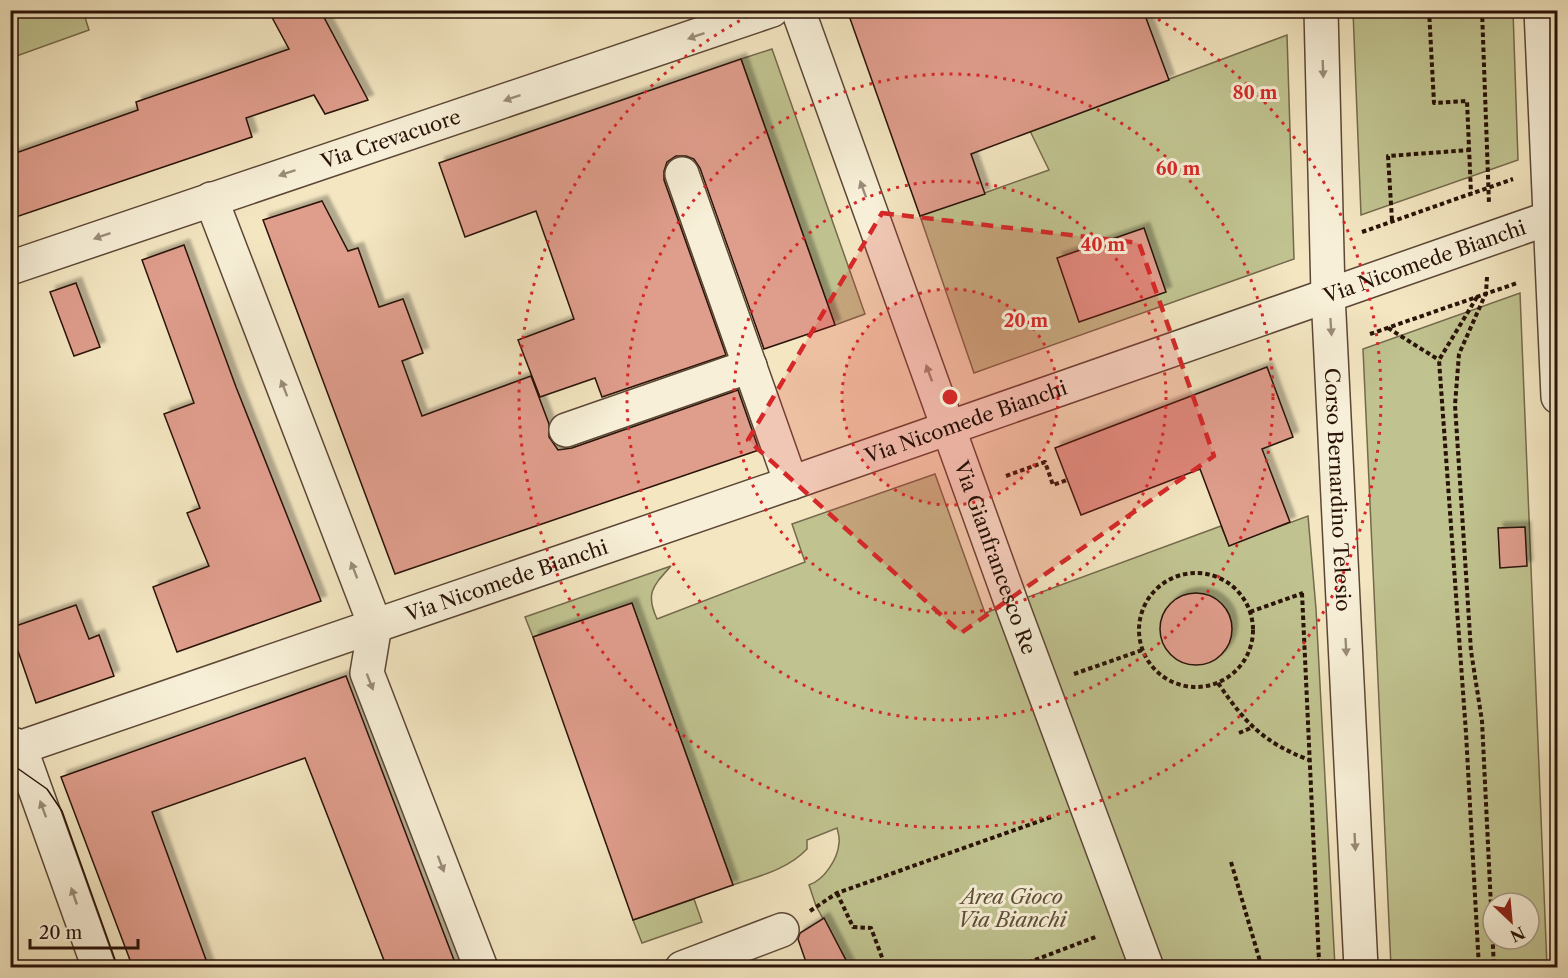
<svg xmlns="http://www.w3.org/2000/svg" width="1568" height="978" viewBox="0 0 1568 978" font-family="'Libre Caslon Text',serif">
	<defs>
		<filter id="shadow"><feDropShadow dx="5.5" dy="-5.5" stdDeviation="1.5" flood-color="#0004"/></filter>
	</defs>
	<rect width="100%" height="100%" fill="#f3e6c1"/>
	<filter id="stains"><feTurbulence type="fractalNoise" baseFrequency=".00333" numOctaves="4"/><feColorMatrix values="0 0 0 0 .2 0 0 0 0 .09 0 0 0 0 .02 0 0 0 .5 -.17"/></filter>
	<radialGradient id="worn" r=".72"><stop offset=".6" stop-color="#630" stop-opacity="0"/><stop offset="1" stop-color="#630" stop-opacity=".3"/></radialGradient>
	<g fill="#c0c390" stroke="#746a4c" stroke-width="1.5" fill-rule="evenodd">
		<path d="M10 11H83L89 30 11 58Z"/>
		<path d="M1353 11H1513L1518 160 1361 215Z"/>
		<path d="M1287 35 1294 259 974 373 920 216 1049 170 1030 131Z"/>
		<path d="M772 49 865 314 835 325 741 59Z"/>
		<path d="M1520 293 1547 967H1391L1363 349ZM1493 903H1529V939H1493Z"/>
		<path d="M935 474 985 613 1221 526 1229 545 1308 516 1316 609 1335 967H850L816 906 809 885C824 880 838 859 839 843 840 838 838 832 837 828L807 840V849C787 870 759 876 733 885L632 604 533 637 525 617 671 566C653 586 645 593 657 619L805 562 792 524Z"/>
		<path d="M694 899 702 922 642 943 633 920Z"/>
	</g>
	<g fill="#df9d8c" stroke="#291207" stroke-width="1.5" filter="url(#shadow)">
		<path d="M268 10H320L368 100 325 114 314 95 246 118 252 137 10 219V155L138 110 136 102 289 49Z"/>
		<path d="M847 10H1143L1169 80 971 154 985 194 920 216Z"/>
		<path d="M741 59 835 325 764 349 700 168 694 159 686 156H676L667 162 664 171V180L726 355 602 397 595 378 540 397 518 340 574 319 536 211 465 237 439 163Z"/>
		<path d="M322 201 348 251 358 248 379 307 403 299 423 353 402 361 422 416 531 376 549 424V437L558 450 572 448 738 390 759 450 395 574 263 220Z"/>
		<path d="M1144 228 1166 292 1079 322 1057 258Z"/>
		<path d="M184 245 236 387 321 601 177 652 153 587 209 566 187 513 200 508 164 414 194 403 142 260Z"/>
		<path d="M76 283 100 347 74 356 50 292Z"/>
		<path d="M1267 367 1293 437 1262 449 1290 522 1229 546 1200 469 1081 515 1055 448Z"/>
		<path d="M1525 527 1527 566 1500 568 1498 528Z"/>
		<circle cx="1196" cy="629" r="36"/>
		<path d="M632 603 733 885 633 920 533 637Z"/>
		<path d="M76 605 89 639 99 635 114 676 36 703 10 628Z"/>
		<path d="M346 676 457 968H387L305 758 152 812 209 968H133L61 777Z"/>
		<path d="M824 918 850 968H808L798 939 800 933Z"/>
	</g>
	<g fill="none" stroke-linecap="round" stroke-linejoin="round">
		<defs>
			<g id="minor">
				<path id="s1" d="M798 10 1012 605 1147 968"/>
				<path id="s2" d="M1321 10 1328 294 1361 968"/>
				<path d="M1541 10 1558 397"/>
				<path d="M682 174 791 483"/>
				<path d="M211 199 375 625 367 673 481 968"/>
				<path id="s3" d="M10 268 772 10"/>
				<path d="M566 430 750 366"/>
				<path d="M10 743 20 747 99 968"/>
				<path id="s4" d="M10 751 791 483 1558 215"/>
				<path d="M682 968 782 930"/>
			</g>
		</defs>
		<use href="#minor" stroke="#5c4736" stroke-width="36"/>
		<g stroke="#291207" stroke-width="4" stroke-dasharray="4.5 3" stroke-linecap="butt">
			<path d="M1429 10 1434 103 1467 101 1471 193"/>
			<path d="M1482 10 1489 204"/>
			<path d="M1392 220 1388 156 1470 150"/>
			<path d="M1362 232 1513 179"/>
			<path d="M1487 277 1486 293 1459 354 1455 405 1471 651 1482 721 1494 968"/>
			<path d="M1477 297 1439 360 1466 733 1479 968"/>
			<path d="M1388 328 1439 360"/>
			<path d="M1370 334 1517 283"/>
			<path d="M1006 476 1045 462 1053 485 1067 480"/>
			<circle cx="1196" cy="630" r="57"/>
			<path d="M1302 593 1319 961"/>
			<path d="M1250 612 1303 593"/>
			<path d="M1074 674 1142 650"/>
			<path d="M1218 683C1246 724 1263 742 1309 760"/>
			<path d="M1239 733 1253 727"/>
			<path d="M1231 862 1262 968"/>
			<path d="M837 893 853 927 871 928 886 968"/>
			<path d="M810 911 837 893 1054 816"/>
			<path d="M1014 968 1098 936"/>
			<path d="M1302 968 1321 960"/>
		</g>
		<use href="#minor" stroke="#f7efd7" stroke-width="33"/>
		<path stroke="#291207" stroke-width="1.5" d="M10 763 47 789 62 811 118 968"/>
	</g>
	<defs><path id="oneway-solid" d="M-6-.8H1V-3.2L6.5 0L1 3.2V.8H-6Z" transform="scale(1.5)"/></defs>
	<g fill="#9a8c79">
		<use href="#oneway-solid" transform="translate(696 36) rotate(161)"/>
		<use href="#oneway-solid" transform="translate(1323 69) rotate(88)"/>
		<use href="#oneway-solid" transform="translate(512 98) rotate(161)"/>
		<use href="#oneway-solid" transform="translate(287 173) rotate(161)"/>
		<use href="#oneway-solid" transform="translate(863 189) rotate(-110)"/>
		<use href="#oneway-solid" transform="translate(102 236) rotate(161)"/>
		<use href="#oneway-solid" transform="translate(1331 327) rotate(86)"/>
		<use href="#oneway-solid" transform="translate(929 373) rotate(-110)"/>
		<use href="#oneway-solid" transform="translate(284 388) rotate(-111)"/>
		<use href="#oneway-solid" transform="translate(354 570) rotate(-111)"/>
		<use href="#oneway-solid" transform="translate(1346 647) rotate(87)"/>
		<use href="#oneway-solid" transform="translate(370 682) rotate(69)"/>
		<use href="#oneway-solid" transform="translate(43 809) rotate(-110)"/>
		<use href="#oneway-solid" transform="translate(1355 842) rotate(87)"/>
		<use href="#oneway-solid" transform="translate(441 864) rotate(69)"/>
		<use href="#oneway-solid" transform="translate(74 896) rotate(-109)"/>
	</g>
	<path fill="#d62828" fill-opacity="0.2" stroke="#d62828" stroke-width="4.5" stroke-dasharray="12 8" stroke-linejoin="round" d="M882 213 1139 243 1214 456 961 633 748 440Z"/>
	<circle cx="950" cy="397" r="108" fill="#d62828" fill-opacity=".12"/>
	<g fill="none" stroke="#d62828" stroke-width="3" stroke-dasharray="3 6">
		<circle cx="950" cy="397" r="108"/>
		<circle cx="950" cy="397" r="216"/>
		<circle cx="950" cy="397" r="323"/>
		<path d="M1142 11A431 431 0 1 1 758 11"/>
	</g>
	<g text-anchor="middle" stroke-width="6" stroke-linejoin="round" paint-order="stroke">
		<g font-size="20" fill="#291207" stroke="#f7efd7">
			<text dy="7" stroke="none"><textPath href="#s3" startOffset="402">Via Crevacuore</textPath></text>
			<text dy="7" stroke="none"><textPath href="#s4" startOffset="1497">Via Nicomede Bianchi</textPath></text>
			<text dy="7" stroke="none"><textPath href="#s4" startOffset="1011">Via Nicomede Bianchi</textPath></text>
			<text dy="7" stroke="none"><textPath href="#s2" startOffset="480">Corso Bernardino Telesio</textPath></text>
			<text dy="7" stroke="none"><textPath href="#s1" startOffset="582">Via Gianfrancesco Re</textPath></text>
			<text dy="7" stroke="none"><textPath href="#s4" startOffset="525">Via Nicomede Bianchi</textPath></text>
		</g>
		<g font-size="20" font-style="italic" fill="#5e5037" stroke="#f7efd7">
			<text x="1012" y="904">Area Gioco<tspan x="1012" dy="23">Via Bianchi</tspan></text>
		</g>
	</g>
	<circle cx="950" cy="397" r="9" fill="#d62828" stroke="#f7efd7" stroke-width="3"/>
	<g font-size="18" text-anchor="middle" font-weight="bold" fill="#d62828" stroke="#f7efd7" stroke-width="6" stroke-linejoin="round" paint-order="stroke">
		<text x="1255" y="99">80 m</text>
		<text x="1178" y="175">60 m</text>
		<text x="1103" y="251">40 m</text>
		<text x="1026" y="327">20 m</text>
	</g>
	<rect width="1568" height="978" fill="none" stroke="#f3e6c1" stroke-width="36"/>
	<rect x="12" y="12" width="1544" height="954" fill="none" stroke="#291207" stroke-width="3"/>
	<rect x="18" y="18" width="1532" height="942" fill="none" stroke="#291207" stroke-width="1.5"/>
	<g transform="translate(1511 921) rotate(154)"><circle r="28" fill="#f7efd7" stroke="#a59784" stroke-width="1.5"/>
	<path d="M0-4.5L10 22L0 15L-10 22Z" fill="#8f2418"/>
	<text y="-9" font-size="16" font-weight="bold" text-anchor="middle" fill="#291207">N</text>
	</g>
	<path d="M30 939v9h108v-9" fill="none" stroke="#291207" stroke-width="3"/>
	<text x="39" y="939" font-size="18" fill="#291207" stroke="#f7efd7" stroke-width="4.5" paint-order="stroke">20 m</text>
	<rect width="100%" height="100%" filter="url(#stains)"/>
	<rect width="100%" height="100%" fill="url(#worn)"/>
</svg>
